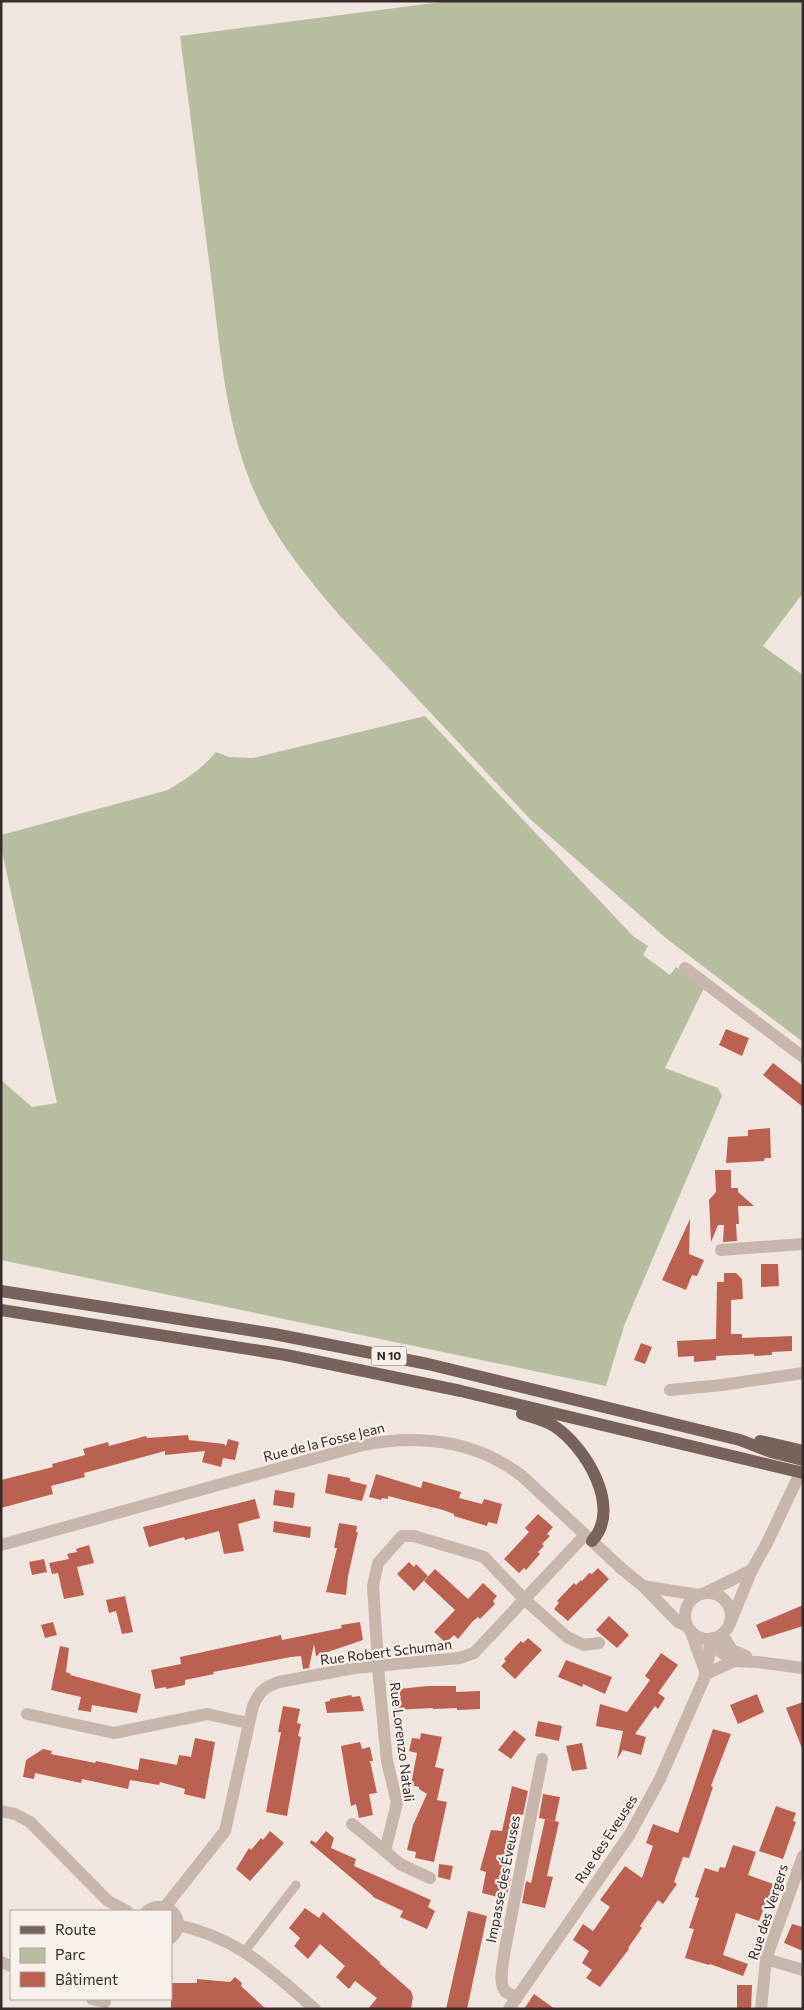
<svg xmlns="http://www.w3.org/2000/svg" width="804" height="2010" viewBox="0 0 804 2010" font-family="Commissioner,sans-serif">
	<rect width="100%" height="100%" fill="#f0e6df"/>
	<g fill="#b7bea0">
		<path d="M449 1H803V593L763 646 803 675V1042L667 939 530 819 340 616C310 581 279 544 259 502 227 434 221 358 212 284 201 201 191 119 180 36Z"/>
		<path d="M425 716 633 936 648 946 643 955 670 975 676 967 705 986 665 1068 718 1088 722 1096 624 1326 606 1386 1 1260V1080L32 1107 57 1103 1 847V835L168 790C186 779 202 769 216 752L229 757 253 758Z"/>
	</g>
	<g fill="#bb6152">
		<path d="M726 1029 749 1038 742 1056 719 1045Z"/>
		<path d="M773 1063 803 1086V1107L763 1075Z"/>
		<path d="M770 1128 771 1158H765L764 1161 726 1163 728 1137 748 1136V1130Z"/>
		<path d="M715 1170H731V1188H738V1192L754 1206H738L739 1224H736L737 1241 723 1242 724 1225H718L711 1242 709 1200 716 1192Z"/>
		<path d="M690 1219 689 1254 704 1260 697 1276 692 1275 686 1290 662 1280Z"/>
		<path d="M761 1264H778L779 1286 761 1287Z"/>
		<path d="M724 1273H736L742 1279 743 1299 731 1300V1334H742V1338L792 1336V1351L772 1352V1355L754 1356V1354L716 1356V1360L694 1362V1356L678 1357 677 1341 716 1339 717 1282H724Z"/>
		<path d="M641 1343 652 1347 645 1364 634 1360Z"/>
		<path d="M188 1435 189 1440 224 1444 226 1446 228 1439 239 1442 235 1460 223 1458 221 1467 202 1462 205 1451 165 1455V1451L84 1473 85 1477 51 1486 53 1494 1 1508V1480L53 1467 52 1464 85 1455 83 1449 108 1442 109 1446 146 1436 147 1438Z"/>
		<path d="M328 1474 350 1478V1481L367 1485 362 1501 325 1493Z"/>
		<path d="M376 1474 421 1488 423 1481 461 1492 459 1498 482 1504 484 1499 502 1504 497 1524 488 1522 487 1526 454 1516V1514L443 1510 388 1496V1499L382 1498 381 1500 369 1497Z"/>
		<path d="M275 1490 295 1493 293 1508 273 1505Z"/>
		<path d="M255 1499 260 1518 238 1524 244 1551 224 1554 219 1531 185 1540 184 1537 149 1547 143 1527Z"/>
		<path d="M538 1514 553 1527 547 1534 550 1536 542 1544 544 1546 538 1552 540 1554 526 1570 524 1568 519 1573 504 1559 529 1532 525 1528Z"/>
		<path d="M274 1521 311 1527 310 1538 273 1532Z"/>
		<path d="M339 1523 357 1526 356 1532H358L348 1576 346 1595 326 1592 337 1548H334Z"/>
		<path d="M89 1545 94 1563 77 1567 84 1595 64 1599 58 1573 52 1574 49 1563 69 1559 67 1554 77 1552 76 1549Z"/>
		<path d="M44 1559 47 1572 32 1575 29 1562Z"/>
		<path d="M409 1562 414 1567 416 1564 428 1576 414 1591 397 1574Z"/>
		<path d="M598 1568 609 1579 568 1621 554 1609 559 1603 557 1601 574 1583 576 1585 581 1580 582 1581 589 1573 592 1574Z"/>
		<path d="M435 1569 468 1599 483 1583 497 1596 493 1601 495 1604 480 1619 478 1617 473 1621 458 1639 454 1635 446 1643 434 1632 455 1610 424 1581Z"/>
		<path d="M125 1596 133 1632 122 1634 116 1611 109 1613 106 1600Z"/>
		<path d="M803 1605V1626L762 1639 756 1625Z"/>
		<path d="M609 1616 629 1635 617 1648 596 1630Z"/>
		<path d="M53 1622 57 1635 45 1638 41 1625Z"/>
		<path d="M360 1622 363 1640 316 1656 314 1644 309 1668 303 1669 301 1656 291 1657 213 1672 214 1674 185 1680V1685L166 1689V1687L155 1689 151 1670 181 1664 180 1657 281 1635 282 1640 342 1628 341 1625Z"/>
		<path d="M528 1638 542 1650 515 1679 501 1666 506 1661 504 1659 516 1646 521 1641 523 1643Z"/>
		<path d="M60 1646 69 1648 66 1672 71 1674 70 1675 141 1694 137 1713 92 1705 91 1712 78 1710 81 1697 51 1690Z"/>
		<path d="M661 1653 678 1665 658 1693 665 1698 658 1709 655 1706 635 1734 646 1737 641 1755 623 1750 617 1759 623 1731 596 1726 600 1704 627 1712 650 1680 645 1676Z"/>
		<path d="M566 1660 612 1677 605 1694 583 1684 582 1687 558 1677Z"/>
		<path d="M427 1686H456V1692L480 1691V1709L457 1710V1708L433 1709V1708L394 1710 392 1691H399V1689Z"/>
		<path d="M757 1694 764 1712 738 1724 730 1705Z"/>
		<path d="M351 1695 352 1697 360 1696 364 1711 327 1713 325 1702 330 1701V1699Z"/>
		<path d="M803 1702V1748H802L786 1708Z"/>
		<path d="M283 1706 300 1709 297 1723 301 1724 298 1736 301 1737 287 1816 266 1812 281 1732H278Z"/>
		<path d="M538 1721 562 1726 559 1741 535 1736Z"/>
		<path d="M713 1729 731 1734 711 1786 713 1787 689 1858 683 1857 674 1882 677 1884 663 1904 658 1900 640 1926 642 1928 628 1948 629 1949 600 1987 586 1978 592 1970 582 1963 589 1951 573 1940 583 1924 593 1931 610 1907 600 1900 625 1866 642 1878 653 1846 646 1843 653 1824 678 1833Z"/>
		<path d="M514 1730 526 1739 511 1759 498 1750Z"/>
		<path d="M421 1733 442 1737 435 1767 444 1769 437 1800 447 1802 434 1862 415 1858 416 1852 407 1850 413 1825 427 1794 419 1789V1787L411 1785 417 1753 409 1751 412 1738 420 1739Z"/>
		<path d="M195 1738 215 1742 205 1799 184 1794 185 1789 160 1782 159 1785 130 1780 128 1789 82 1779 81 1783 35 1773 34 1779 23 1777 26 1760 43 1749 52 1751 51 1754 95 1763 96 1761 138 1770 140 1758 177 1765 179 1755 191 1757Z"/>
		<path d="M360 1742 362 1749 370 1747 373 1761H370L377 1793 369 1794 373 1815 359 1818 356 1804 351 1806 341 1746Z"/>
		<path d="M582 1743 587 1769 572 1771 566 1746Z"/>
		<path d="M512 1786 528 1791 523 1815 517 1814 504 1876 511 1878 506 1899 482 1893 486 1872 480 1870 491 1830 502 1831Z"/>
		<path d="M543 1794 560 1797 555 1821 539 1818Z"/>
		<path d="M776 1806 796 1813 793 1821 796 1822 783 1859 759 1851Z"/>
		<path d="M545 1819 559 1822 547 1876 553 1877 545 1908 522 1903 526 1881 531 1883Z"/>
		<path d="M270 1831 284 1843 250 1881 236 1869 249 1848 251 1850 261 1838 263 1840Z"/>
		<path d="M326 1831 334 1838 331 1848 356 1859 354 1866 431 1900 428 1907 435 1911 427 1929 400 1917 403 1911 373 1897V1896L310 1843 311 1840 316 1843Z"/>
		<path d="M733 1845 756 1852 748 1875 782 1887 779 1899 769 1895 759 1921 736 1913 723 1955 748 1964 743 1976 710 1964 709 1965 685 1958 694 1929 689 1928 699 1898 695 1897 705 1868 718 1872 720 1867 725 1868Z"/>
		<path d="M439 1864 453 1866 450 1880 438 1877Z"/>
		<path d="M305 1908 319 1918 323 1912 381 1963H379L411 1991 413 1997 411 2009H368L377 1998 355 1981 349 1989 336 1977 345 1966 320 1944 308 1959 294 1946 300 1938 289 1928Z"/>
		<path d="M468 1911 487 1916 467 2009H446Z"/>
		<path d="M792 1924 803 1927V1951L784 1943Z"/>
		<path d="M235 1977 242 1983 241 1986 266 2009H171V1983H197V1979L230 1982Z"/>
		<path d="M737 1985H752L751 2009 737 2008Z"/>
		<path d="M534 1994 555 2009H524Z"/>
	</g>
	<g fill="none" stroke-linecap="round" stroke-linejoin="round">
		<path stroke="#c8b5ac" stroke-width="9" d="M245 1951 296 1885"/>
		<g stroke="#c8b5ac" stroke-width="12">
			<path d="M685 968 803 1057"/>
			<path d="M721 1250 803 1244"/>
			<path d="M670 1390 722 1385 803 1373"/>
			<path d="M1 1545 363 1445C420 1434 475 1440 522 1476L622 1569 643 1586 678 1622 687 1626"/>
			<path d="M643 1586 698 1595"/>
			<path d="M705 1593 752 1570"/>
			<circle cx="708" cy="1616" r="23"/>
			<path d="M730 1623 752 1570 767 1543 803 1467"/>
			<path d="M691 1632 705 1671"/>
			<path d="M722 1634 732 1650 746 1656"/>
			<path d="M713 1638 717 1649 734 1661 757 1662 803 1668"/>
			<path d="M706 1674 734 1661"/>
			<path d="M27 1714 114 1733 207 1714 248 1723"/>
			<path d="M1 1811 15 1814 30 1822 108 1901 127 1911"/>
			<path d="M352 1824 385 1851 397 1803 387 1761 379 1679 373 1586 378 1563 402 1536H414L484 1557 525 1600 567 1637 584 1645 599 1643"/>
			<path d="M385 1851 400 1864 430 1878"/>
			<path d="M165 1907 225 1831 253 1706C259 1692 264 1687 279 1682L354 1668 460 1658 474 1653 585 1535"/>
			<path d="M147 1911C168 1897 189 1921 171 1938"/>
			<path d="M178 1925C240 1939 268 1969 315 2009"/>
			<path d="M766 1959 803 1970"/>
			<path d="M1 1962 11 1966"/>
			<path d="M517 1997C514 1996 509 1994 506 1992 497 1984 504 1960 505 1949L542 1759"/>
			<path d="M92 1999 105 2002"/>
			<path d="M509 2009 630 1834 660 1779 704 1679 710 1651 709 1639"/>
			<path d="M761 2009 766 1959 803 1856"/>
		</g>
		<g stroke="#77635c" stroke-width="12">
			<path d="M1 1291 274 1334 428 1364 740 1440 771 1452 803 1460"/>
			<path d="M1 1310 286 1355 461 1391 803 1473"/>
			<path d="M522 1414C532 1417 544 1420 554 1426 585 1446 623 1508 592 1541"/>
			<path d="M760 1441 803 1451"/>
		</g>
	</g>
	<g text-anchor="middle" stroke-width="4.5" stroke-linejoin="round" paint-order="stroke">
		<rect fill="#f8f1eb" stroke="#706764" stroke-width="1" x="371.5" y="1346.5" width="35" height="19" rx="4"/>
		<g font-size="12" font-weight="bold" fill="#362c2a">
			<text x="389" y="1360">N 10</text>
		</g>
		<g font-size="14" fill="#362c2a" stroke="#f8f1eb">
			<text transform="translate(324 1442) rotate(-14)" y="5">Rue de la Fosse Jean</text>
			<text transform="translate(386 1652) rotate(-7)" y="5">Rue Robert Schuman</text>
			<text transform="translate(402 1742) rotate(83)" y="5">Rue Lorenzo Natali</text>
			<text transform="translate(606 1839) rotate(-57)" y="5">Rue des Eveuses</text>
			<text transform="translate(503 1879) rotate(-79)" y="5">Impasse des Éveuses</text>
			<text transform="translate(768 1912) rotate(-72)" y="5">Rue des Vergers</text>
		</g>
	</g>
	<rect width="804" height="2010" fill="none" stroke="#362c2a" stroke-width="5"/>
	<rect x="10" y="1910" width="162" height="90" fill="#f8f1eb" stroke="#aaa29e"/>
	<rect x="20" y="1926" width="25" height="8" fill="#77635c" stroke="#aaa29e"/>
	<text x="55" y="1935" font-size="15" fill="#362c2a">Route</text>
	<rect x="20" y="1948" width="25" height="15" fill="#b7bea0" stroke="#aaa29e"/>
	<text x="55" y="1960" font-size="15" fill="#362c2a">Parc</text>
	<rect x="20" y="1972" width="25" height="15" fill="#bb6152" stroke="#aaa29e"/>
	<text x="55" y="1985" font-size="15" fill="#362c2a">Bâtiment</text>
</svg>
